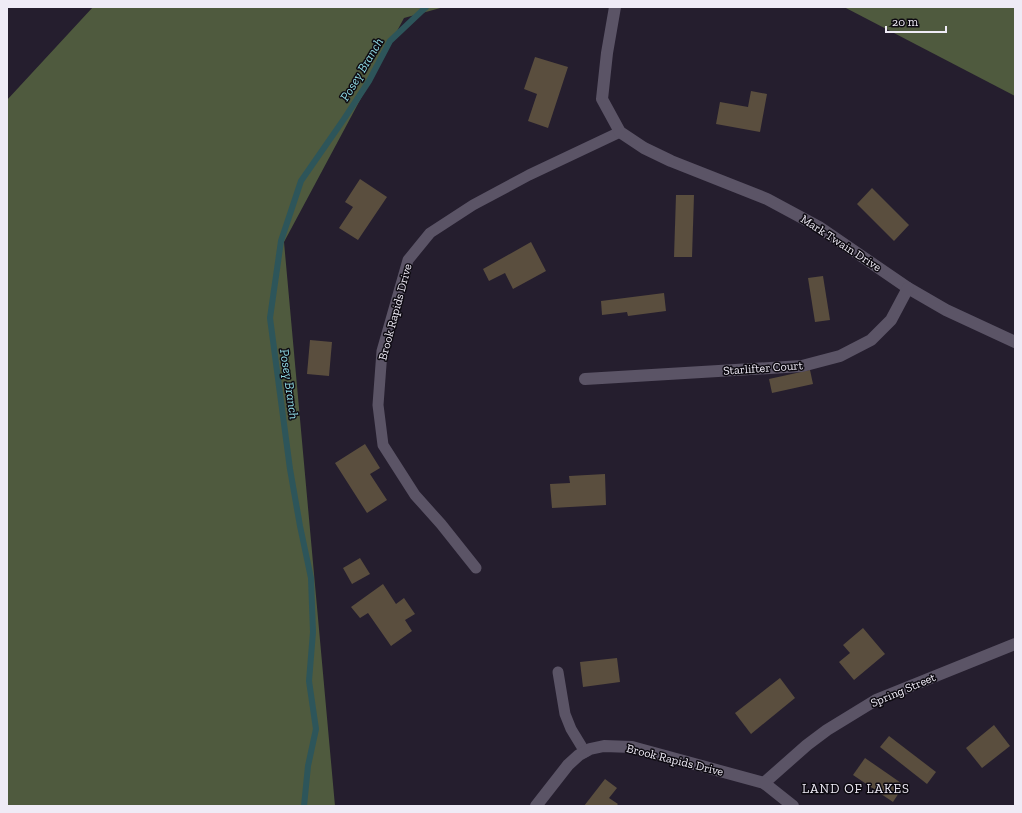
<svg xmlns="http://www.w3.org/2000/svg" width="1022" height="813" viewBox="0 0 1022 813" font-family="'Zilla Slab',serif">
	<rect width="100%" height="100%" fill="#251e2e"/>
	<g fill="#4f5a3e">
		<path d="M93 7H444L404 18 284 242 335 806H7V100Z"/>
		<path d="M844 7H1015V96Z"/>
	</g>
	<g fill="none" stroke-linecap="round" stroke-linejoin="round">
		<path stroke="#2d555a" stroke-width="6" d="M304 806 308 766 316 729 309 681 313 632 311 578 300 526 290 469 270 318 281 241 301 181 344 119 369 81 390 41 426 7"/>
	</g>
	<g fill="#5a4e3e">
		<path d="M535 57 568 67 548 128 528 121 537 94 524 89Z"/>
		<path d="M751 91 767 94 760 132 716 124 720 102 748 107Z"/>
		<path d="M360 179 387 197 358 240 339 228 353 207 345 202Z"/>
		<path d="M872 188 909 225 894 241 857 204Z"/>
		<path d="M676 195H694L692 257H674Z"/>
		<path d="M531 242 546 271 513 289 505 273 489 281 483 269Z"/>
		<path d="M823 276 830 320 815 322 808 278Z"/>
		<path d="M664 293 666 311 628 316 627 312 602 315 601 301Z"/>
		<path d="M310 340 332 342 329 376 307 374Z"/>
		<path d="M810 370 813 384 772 393 769 379Z"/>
		<path d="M365 444 380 468 370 474 387 500 367 513 335 463Z"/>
		<path d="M605 474 606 505 552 508 550 484 570 483 569 476Z"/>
		<path d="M360 558 370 574 352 584 343 568Z"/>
		<path d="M383 584 396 604 404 598 415 614 405 620 412 631 391 646 368 613 360 618 351 607Z"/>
		<path d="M863 628 885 654 854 680 839 662 850 653 843 645Z"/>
		<path d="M617 658 620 682 583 687 580 662Z"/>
		<path d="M780 678 795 698 751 734 735 713Z"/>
		<path d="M994 725 1010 746 982 768 966 748Z"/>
		<path d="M889 736 936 772 927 784 880 747Z"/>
		<path d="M865 758 904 785 893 802 853 775Z"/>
		<path d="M605 779 617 788 609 798 618 804 616 806H584Z"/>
	</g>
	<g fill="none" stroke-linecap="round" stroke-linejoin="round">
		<g stroke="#5b5466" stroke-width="11">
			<path d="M476 568 441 524 415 495 383 445 378 405 382 351 408 260 430 233 473 205 529 175 620 132"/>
			<path d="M558 672 565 714 571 729 585 752"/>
		</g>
		<g stroke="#5b5466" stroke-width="12">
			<path d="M615 7 607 53 602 99 620 132 644 148 671 161 767 199 819 227 908 288 946 310 1015 342"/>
			<path d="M585 379 802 366 840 356 871 340 891 320 908 288"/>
			<path d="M764 783 807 745 827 730 876 700 1015 644"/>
			<path d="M536 806 568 765 579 755 590 749 604 746 632 747 764 783 793 806"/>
		</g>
	</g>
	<g text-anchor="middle" stroke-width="3" stroke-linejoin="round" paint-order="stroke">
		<g font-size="12" fill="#efebf6" stroke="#0d0a11">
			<text transform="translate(841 243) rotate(33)" y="4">Mark Twain Drive</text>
			<text transform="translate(395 312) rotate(-75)" y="4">Brook Rapids Drive</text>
			<text transform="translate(763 368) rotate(-4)" y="4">Starlifter Court</text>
			<text transform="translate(903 690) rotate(-23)" y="4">Spring Street</text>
			<text transform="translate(675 760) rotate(14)" y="4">Brook Rapids Drive</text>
		</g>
		<g font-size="13" font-style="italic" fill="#90dbe5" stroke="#0d0a11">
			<text transform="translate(361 69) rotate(-59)" y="5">Posey Branch</text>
			<text transform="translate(290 384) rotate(82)" y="5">Posey Branch</text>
		</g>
		<g font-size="13" letter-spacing="1" fill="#efebf6" stroke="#0d0a11">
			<text x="856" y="793">LAND OF LAKES</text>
		</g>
	</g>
	<rect width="1022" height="813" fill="none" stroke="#efebf6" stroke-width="16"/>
	<path d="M886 26v6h60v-6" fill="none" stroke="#efebf6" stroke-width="2"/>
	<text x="892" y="26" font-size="12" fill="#efebf6" stroke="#0d0a11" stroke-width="3" paint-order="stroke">20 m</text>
</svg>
